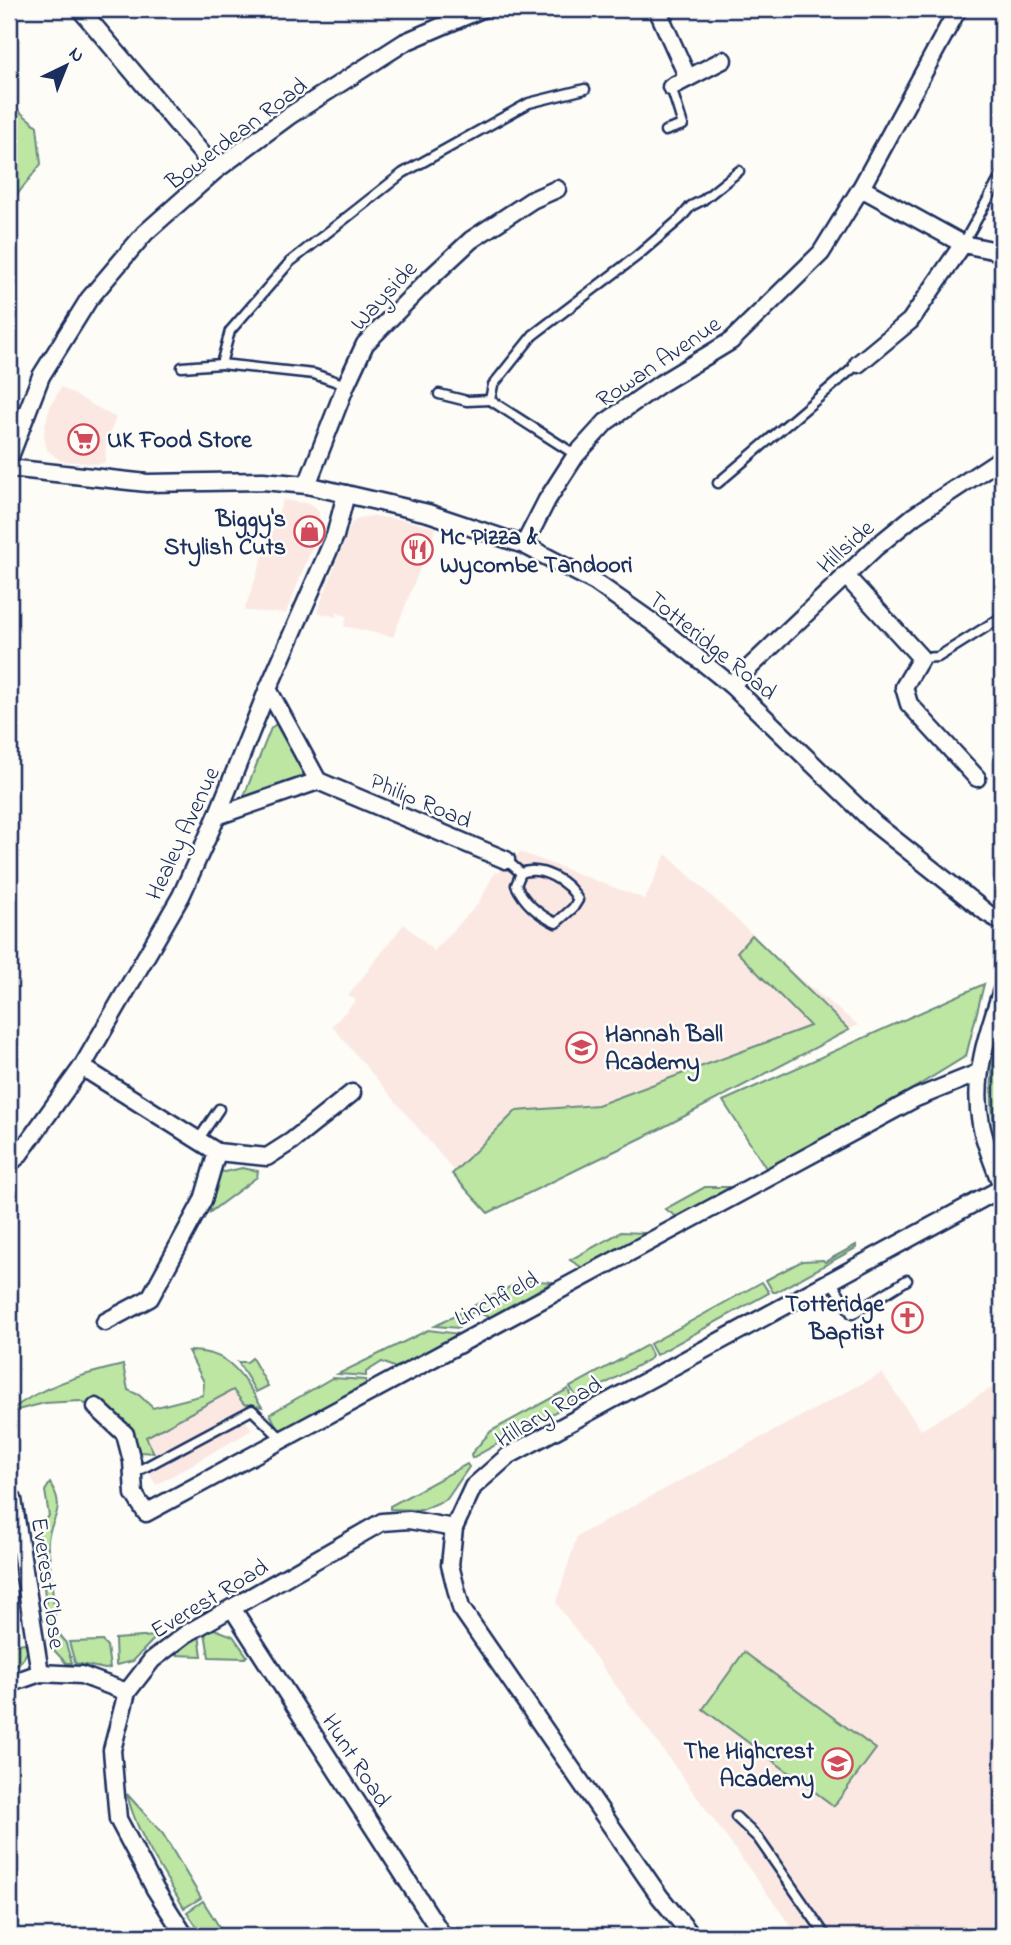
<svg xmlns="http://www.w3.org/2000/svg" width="1011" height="1945" viewBox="0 0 1011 1945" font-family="'Indie Flower',sans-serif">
	<rect width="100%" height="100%" fill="#fdfcf7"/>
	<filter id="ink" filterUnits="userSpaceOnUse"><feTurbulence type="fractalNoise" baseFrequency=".0143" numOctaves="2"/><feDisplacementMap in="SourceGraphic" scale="14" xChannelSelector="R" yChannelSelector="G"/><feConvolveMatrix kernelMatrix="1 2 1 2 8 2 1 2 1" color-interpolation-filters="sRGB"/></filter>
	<g filter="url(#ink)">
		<g fill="#fbe8e3">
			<path d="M61 387 116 418 106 443 105 462 101 464 61 461 47 450 44 435 45 425 50 407Z"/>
			<path d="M283 500 311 504 319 512V530L286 613 244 611Z"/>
			<path d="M372 516 404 520 436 528 393 637 344 626 347 616 337 613 336 617 317 612 351 524 359 518Z"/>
			<path d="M520 852 645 899 666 854 799 978 858 1025 487 1210 332 1026 356 1000 348 996 404 924 434 951 478 904 495 872 499 873Z"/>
			<path d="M882 1373 921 1430 1000 1383 1002 1387V1936H798L556 1603 577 1536Z"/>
			<path d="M234 1389 244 1404 245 1419 252 1430 156 1485 147 1470 154 1453 145 1438Z"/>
		</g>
		<g fill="#bce6a2" stroke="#6c8a80" stroke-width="2">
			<path d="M9 103 37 126 41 164 9 205Z"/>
			<path d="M276 724 305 776 298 782 275 787 248 798 244 796 271 728Z"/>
			<path d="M752 935 849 1030 658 1130 488 1213 452 1174 516 1111 598 1105 810 1026 737 952Z"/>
			<path d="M984 984 966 1056 771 1176 723 1101Z"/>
			<path d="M1002 1023V1123L994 1124C989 1088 991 1057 1002 1023Z"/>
			<path d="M242 1168 258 1171 257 1177 210 1212 214 1170 225 1172Z"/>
			<path d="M705 1187H731L677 1217 665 1209Z"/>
			<path d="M621 1232 646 1233 583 1268 570 1260Z"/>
			<path d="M856 1245V1248L776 1292H773L766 1280 802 1261 823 1260 825 1262Z"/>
			<path d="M523 1280 552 1282 490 1318 476 1311 460 1319 459 1328 435 1326Z"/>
			<path d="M762 1282 769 1293 656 1355 650 1344Z"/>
			<path d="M428 1330 460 1334 398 1369 382 1362 366 1372V1376L338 1374Z"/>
			<path d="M647 1345 652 1355 651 1358 578 1399 570 1387Z"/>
			<path d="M188 1351C232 1351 240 1374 262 1407L244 1404 233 1390 146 1437 154 1453 139 1452 110 1418 80 1401 45 1403 9 1412C40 1386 84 1374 123 1365L128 1390 139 1395 153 1408 203 1395 204 1382Z"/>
			<path d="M252 1358 268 1386 256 1392 238 1362H247Z"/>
			<path d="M332 1378 366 1380 365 1387 287 1429H278L270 1414Z"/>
			<path d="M568 1389 573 1402 472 1458 471 1454 491 1431Z"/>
			<path d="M467 1464 469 1467 447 1499 422 1510 390 1509V1506Z"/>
			<path d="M50 1483C70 1513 45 1521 48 1549L40 1550 37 1527 49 1516 45 1491Z"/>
			<path d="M49 1552 56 1630 65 1641 72 1663H66L51 1647 40 1553Z"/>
			<path d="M209 1627 233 1636 247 1656 245 1658 209 1657 205 1632Z"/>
			<path d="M199 1634 202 1656 175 1655 177 1650Z"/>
			<path d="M157 1636 133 1661 116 1665 115 1639Z"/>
			<path d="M102 1641 107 1646 110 1668 105 1669 75 1663 69 1642Z"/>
			<path d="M25 1643 28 1649C24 1660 20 1664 9 1668V1645Z"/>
			<path d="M744 1652 876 1749 834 1806 703 1709Z"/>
			<path d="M127 1794 163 1834 201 1898 184 1908C163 1871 137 1836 127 1794Z"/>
			<path d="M203 1901 225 1936H203L187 1912Z"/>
		</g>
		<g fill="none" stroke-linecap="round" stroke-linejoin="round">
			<defs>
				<g id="lane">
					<path d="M665 131 683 125 671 87"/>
					<path d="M963 244 1002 174"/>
					<path d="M182 367 221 364"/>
					<path d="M346 385 314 374 221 364 230 331 290 262 403 173 529 103 585 89"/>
					<path d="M439 394 467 401 490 400"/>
					<path d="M576 455 490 400 493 385 533 335 637 256 680 219 691 206 703 200 739 171"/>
					<path d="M718 483 858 364"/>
					<path d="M921 658 938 657 1002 617"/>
					<path d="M506 860 521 873 516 885C524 902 539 915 556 923L573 908 578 900C569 881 540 865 521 873"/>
					<path d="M198 1140 219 1109"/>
					<path d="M831 1281 852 1314 907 1280"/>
					<path d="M134 1473 252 1410 282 1439"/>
					<path d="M736 1817 758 1838 826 1936"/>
				</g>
				<g id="street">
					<path d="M80 9 216 170"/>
					<path d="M657 9 688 78"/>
					<path d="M671 87 723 60"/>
					<path d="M861 188 963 244 1002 252"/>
					<path d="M858 364 910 321 963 244"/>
					<path d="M9 459 41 376 89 299 145 233 216 170 289 116 405 42 482 9"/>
					<path d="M9 468 147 483 263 481 307 485 428 513 524 545 595 582 655 624 731 685 875 824 987 913 1002 922"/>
					<path d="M307 485 346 385 365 344 426 282 471 240 532 200 557 189"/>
					<path d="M524 545 547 500 576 455 606 422 660 384 731 341 821 253 861 188 958 9"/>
					<path d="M845 575 921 658 904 687 909 704 977 778"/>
					<path d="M731 685 876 547 914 516 1002 458"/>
					<path d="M268 689 318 781"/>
					<path d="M217 816 318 781 506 860"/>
					<path d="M1002 990C987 1034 972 1078 981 1124 985 1145 995 1167 1002 1187"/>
					<path d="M82 1067 217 1152 267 1157 292 1141 352 1093"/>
					<path d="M9 1164 18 1156 82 1067 181 896 217 816 268 689 335 536 346 494"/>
					<path d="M105 1322 150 1298 203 1200 217 1152"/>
					<path d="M96 1407 125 1434 132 1461 134 1494 146 1513 916 1098 978 1073"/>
					<path d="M13 1499 40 1673"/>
					<path d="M232 1608 443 1936"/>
					<path d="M9 1684 40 1673 81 1675 127 1692"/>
					<path d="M185 1936 155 1889 118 1819 112 1750 127 1692 152 1660 186 1634 382 1522 409 1520 454 1528"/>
					<path d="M692 1936 660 1897 461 1608 450 1565 454 1528 473 1487 508 1456 1002 1188"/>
				</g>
			</defs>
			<use href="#lane" stroke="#1b2f5e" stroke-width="13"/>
			<use href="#street" stroke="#1b2f5e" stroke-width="21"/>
			<use href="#lane" stroke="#fdfcf7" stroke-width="8"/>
			<use href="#street" stroke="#fdfcf7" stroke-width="16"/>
		</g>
	</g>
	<defs>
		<symbol id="supermarket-ring" viewBox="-11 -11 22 22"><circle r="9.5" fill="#fdfcf7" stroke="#d1495b" stroke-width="1.5"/><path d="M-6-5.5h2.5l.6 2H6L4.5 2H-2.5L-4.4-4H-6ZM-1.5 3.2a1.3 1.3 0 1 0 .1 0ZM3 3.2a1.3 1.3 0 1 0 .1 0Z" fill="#d1495b"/></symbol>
		<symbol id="shop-ring" viewBox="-11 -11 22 22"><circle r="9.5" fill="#fdfcf7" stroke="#d1495b" stroke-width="1.5"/><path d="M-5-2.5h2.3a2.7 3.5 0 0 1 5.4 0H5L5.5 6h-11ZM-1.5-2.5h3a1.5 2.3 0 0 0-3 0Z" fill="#d1495b"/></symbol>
		<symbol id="restaurant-ring" viewBox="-11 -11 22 22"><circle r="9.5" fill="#fdfcf7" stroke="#d1495b" stroke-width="1.5"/><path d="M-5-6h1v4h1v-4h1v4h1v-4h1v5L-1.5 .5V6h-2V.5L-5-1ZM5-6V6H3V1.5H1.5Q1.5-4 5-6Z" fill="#d1495b"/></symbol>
		<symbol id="school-ring" viewBox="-11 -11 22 22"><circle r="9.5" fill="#fdfcf7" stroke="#d1495b" stroke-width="1.5"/><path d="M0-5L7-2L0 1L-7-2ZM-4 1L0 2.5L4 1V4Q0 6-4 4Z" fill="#d1495b"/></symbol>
		<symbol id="church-ring" viewBox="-11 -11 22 22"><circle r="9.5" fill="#fdfcf7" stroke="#d1495b" stroke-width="1.5"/><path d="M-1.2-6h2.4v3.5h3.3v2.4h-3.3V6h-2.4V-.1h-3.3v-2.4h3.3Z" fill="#d1495b"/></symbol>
	</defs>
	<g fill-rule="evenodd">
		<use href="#supermarket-ring" x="66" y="422" width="35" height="35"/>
		<use href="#shop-ring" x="292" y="514" width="35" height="35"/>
		<use href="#restaurant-ring" x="400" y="532" width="35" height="35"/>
		<use href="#school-ring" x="564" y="1030" width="35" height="35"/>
		<use href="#church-ring" x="890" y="1300" width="35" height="35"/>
		<use href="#school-ring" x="820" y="1746" width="35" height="35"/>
	</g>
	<g text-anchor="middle" stroke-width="5" stroke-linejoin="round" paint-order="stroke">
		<g font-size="24" fill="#1b2f5e" stroke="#fdfcf7">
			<text transform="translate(236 133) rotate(-37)" y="8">Bowerdean Road</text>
			<text transform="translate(383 295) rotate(-47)" y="8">Wayside</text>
			<text transform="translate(658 361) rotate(-34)" y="8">Rowan Avenue</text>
			<text transform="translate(845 546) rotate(-42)" y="8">Hillside</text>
			<text transform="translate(713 645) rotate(39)" y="8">Totteridge Road</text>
			<text transform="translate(421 800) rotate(23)" y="8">Philip Road</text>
			<text transform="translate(182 833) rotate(-65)" y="8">Healey Avenue</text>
			<text transform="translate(496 1298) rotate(-28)" y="8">Linchfield</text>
			<text transform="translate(548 1411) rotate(-30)" y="8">Hillary Road</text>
			<text transform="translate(49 1583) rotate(82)" y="8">Everest Close</text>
			<text transform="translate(209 1598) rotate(-31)" y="8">Everest Road</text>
			<text transform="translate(357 1760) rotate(57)" y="8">Hunt Road</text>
		</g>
		<g font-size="24" font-weight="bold" fill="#1b2f5e" stroke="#fdfcf7" text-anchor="start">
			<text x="107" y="447">UK Food Store</text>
			<text x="286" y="526" text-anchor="end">Biggy's<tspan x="286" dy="28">Stylish Cuts</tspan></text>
			<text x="440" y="544">Mc Pizza &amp;<tspan x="440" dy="28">Wycombe Tandoori</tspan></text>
			<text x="605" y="1041">Hannah Ball<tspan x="605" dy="28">Academy</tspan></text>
			<text x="884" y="1311" text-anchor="end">Totteridge<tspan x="884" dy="28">Baptist</tspan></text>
			<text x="814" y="1758" text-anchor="end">The Highcrest<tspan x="814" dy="28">Academy</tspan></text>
		</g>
	</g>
	<rect width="1011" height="1945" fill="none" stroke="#fdfcf7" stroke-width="35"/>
	<rect x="18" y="18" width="976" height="1910" fill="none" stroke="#1b2f5e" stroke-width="2.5" filter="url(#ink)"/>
	<g transform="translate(66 66) rotate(43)" stroke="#fdfcf7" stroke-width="5" paint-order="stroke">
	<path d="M0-5L12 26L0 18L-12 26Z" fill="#1b2f5e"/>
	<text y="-10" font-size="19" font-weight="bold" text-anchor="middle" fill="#1b2f5e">N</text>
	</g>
</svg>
